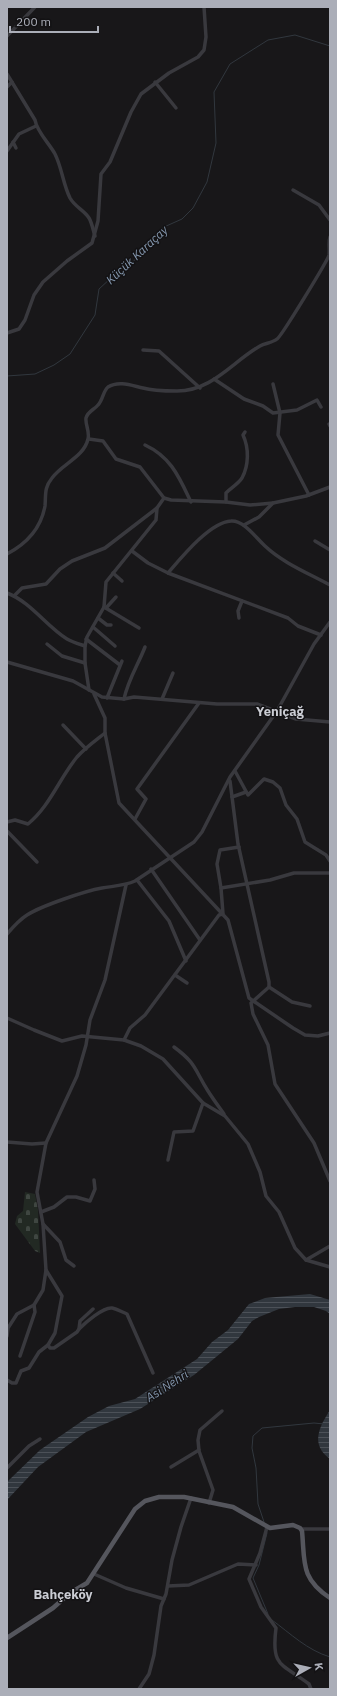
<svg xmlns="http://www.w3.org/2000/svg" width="337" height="1696" viewBox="0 0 337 1696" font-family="'IBM Plex Sans',sans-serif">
	<defs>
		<pattern id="cemetery-stones" width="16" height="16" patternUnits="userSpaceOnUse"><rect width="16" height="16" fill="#222923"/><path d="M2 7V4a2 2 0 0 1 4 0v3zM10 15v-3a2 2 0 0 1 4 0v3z" fill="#3f4641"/></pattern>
		<pattern id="water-rules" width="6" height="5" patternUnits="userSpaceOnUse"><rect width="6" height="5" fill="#31373e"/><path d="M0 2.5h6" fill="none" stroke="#4c5158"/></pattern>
	</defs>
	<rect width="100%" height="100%" fill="#181719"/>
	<path fill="url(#cemetery-stones)" d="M25 1192 35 1194 38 1210 40 1253 35 1251 15 1224 17 1216 23 1211Z"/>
	<g fill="url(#water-rules)">
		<path d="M310 1294 330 1300V1314L326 1311 314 1307H295L279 1309 259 1317 252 1321 238 1339 194 1375 140 1409 86 1432 38 1467 7 1500V1482L40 1450 88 1417 109 1406 135 1399 197 1359 212 1342 228 1330 249 1304 265 1298Z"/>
		<path d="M330 1410V1459C310 1445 319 1427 330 1410Z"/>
	</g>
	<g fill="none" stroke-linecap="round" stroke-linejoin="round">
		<g stroke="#31373e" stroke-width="1">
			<path d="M7 376 35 374 54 365 70 354 95 315 99 289 111 278 133 262 153 237 164 227 182 219 193 208 207 182 216 143 214 92 230 64 268 40 295 35 330 46"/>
			<path d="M264 1522 258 1504 256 1468 252 1448 253 1436 262 1428 314 1423 324 1424"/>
			<path d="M267 1533 259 1565 253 1578 268 1614"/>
			<path d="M272 1620C291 1634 307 1650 330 1657"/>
		</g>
		<g stroke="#39393e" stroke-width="3.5">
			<path d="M7 36 35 7"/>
			<path d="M7 74 35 120C37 132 49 143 55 154 62 168 63 184 70 198 75 207 84 210 89 218 92 223 93 230 95 236"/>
			<path d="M155 82 176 108"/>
			<path d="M7 87 12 82"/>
			<path d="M13 142 16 148"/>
			<path d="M7 151 19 134 36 126"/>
			<path d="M293 190 319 205 330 220"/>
			<path d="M7 333 19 329 25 320 34 295 43 282 67 261 92 243 98 221 101 174 110 162 131 112 141 94 169 73 198 57 204 50 206 37 204 7"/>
			<path d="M143 350 159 351 200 388"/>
			<path d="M214 379 244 399 263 406 273 413 297 410 317 400 321 407"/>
			<path d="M273 384 280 413 278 435 309 495"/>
			<path d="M329 424 330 426"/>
			<path d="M89 439 103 441 116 459 140 467 164 498 171 500 226 502 250 505 273 503"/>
			<path d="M145 445C171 457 179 477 191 502"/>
			<path d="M226 502V493C231 488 238 484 242 478 249 465 249 448 243 435L245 432"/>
			<path d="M244 525 259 517 273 503 306 496 330 487"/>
			<path d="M315 541 330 550"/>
			<path d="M132 551 148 563 168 573 288 618 298 626 321 635"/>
			<path d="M7 554C26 544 41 528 45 506 46 494 44 488 52 478 62 464 84 457 88 439 90 432 85 424 86 418 88 411 94 410 98 405 103 400 103 391 108 387 119 380 133 386 143 388 153 391 166 391 177 391 212 391 232 362 260 346 265 343 272 343 277 339 281 337 328 260 329 255 330 249 328 243 330 237"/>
			<path d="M113 573 122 581"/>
			<path d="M168 573C181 558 210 522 231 521 244 520 256 538 265 546 283 563 308 573 330 585"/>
			<path d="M7 593C31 602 46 626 67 639 72 642 79 644 85 646"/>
			<path d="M14 596 22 588 46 584 60 569 72 561 105 548 157 508"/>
			<path d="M104 607 139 628"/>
			<path d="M106 608 116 597"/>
			<path d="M98 618 107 625H111"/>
			<path d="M239 618 238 611 242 601"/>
			<path d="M93 627 115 646"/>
			<path d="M86 639 120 665"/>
			<path d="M47 644 62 656 85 663"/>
			<path d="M7 662 73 681 102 697 124 699 134 697 217 704H257L296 719 330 722"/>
			<path d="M89 690 85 663V646L87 637 104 607 106 582 156 520 157 508 164 498"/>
			<path d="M94 694 105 718V733L119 803 228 920 249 998 293 1028 305 1035 318 1036 330 1033"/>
			<path d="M107 698 122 661"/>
			<path d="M124 699C128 680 138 665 145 647"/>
			<path d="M162 699 173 673"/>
			<path d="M63 725 86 749"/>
			<path d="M235 771 248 795 264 779 273 782 280 788 286 805 297 819 305 842 326 855 330 861"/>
			<path d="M230 781 238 844 269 982V987L251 1003 253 1014 268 1045 275 1084 314 1143 330 1181"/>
			<path d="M232 797 246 792"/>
			<path d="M135 819 146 799 137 789 199 703"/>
			<path d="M7 822 15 820 28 824C50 806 59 779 77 757 85 748 95 741 105 733"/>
			<path d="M7 831 37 862"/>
			<path d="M151 869 200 940"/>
			<path d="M137 880 169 921 186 961"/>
			<path d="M221 888 217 864 220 850 239 847"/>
			<path d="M7 934C13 927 19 920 27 915 41 906 85 891 102 888 113 886 124 886 135 881L194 842 202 832 230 777 277 711 314 644 330 622"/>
			<path d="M175 975 187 983"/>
			<path d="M269 987 292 1002 310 1006"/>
			<path d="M7 1018 34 1030 62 1041 82 1036 124 1040 141 1046 163 1059 203 1103 225 1116 248 1144 260 1172 266 1196 279 1212 295 1248 306 1260 330 1267"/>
			<path d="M124 1040 130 1028 145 1015 219 915 223 914 221 888 270 880 294 873H330"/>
			<path d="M174 1047C197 1064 194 1069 208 1091 213 1099 219 1107 224 1114"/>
			<path d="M7 1142 32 1144 46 1143"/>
			<path d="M168 1160 174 1132 193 1131 203 1103"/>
			<path d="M41 1212 54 1207 67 1197H76L90 1201 95 1189 94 1180"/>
			<path d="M43 1224 60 1242 66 1260 74 1266"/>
			<path d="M306 1260 330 1246"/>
			<path d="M46 1270 62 1296 55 1333 48 1345 50 1348H54L77 1332 79 1329 80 1321 93 1309"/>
			<path d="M79 1329C85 1323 103 1307 112 1308 117 1309 122 1312 127 1314L153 1373"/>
			<path d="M7 1336 8 1328 17 1314 34 1305 43 1290 46 1270 43 1224 37 1192 46 1143 77 1076 86 1045 90 1020 105 980 126 885"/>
			<path d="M20 1356 35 1312 34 1305"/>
			<path d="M7 1380 12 1383H16L21 1371 29 1368 39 1352 48 1345"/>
			<path d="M171 1467 199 1450"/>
			<path d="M7 1468 29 1446 40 1439"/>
			<path d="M209 1503 213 1490 199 1451 198 1440 200 1430 222 1411"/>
			<path d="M267 1527 260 1553 249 1579 261 1607 276 1628C271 1667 281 1663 309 1684L311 1689"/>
			<path d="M301 1529H330"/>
			<path d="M94 1574 126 1588 164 1599"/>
			<path d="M168 1586 189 1585 238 1564 256 1565"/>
			<path d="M139 1689 149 1674 154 1655 161 1606 166 1594 172 1560 181 1527 191 1498"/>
		</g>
		<path stroke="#55565d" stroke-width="4.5" d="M7 1638 53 1608 70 1593 87 1583 135 1509 145 1501 159 1497H184L233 1507 270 1528 293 1525 300 1528 302 1531C305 1562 300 1578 330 1598"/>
	</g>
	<g text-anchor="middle" stroke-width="3" stroke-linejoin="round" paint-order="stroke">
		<g font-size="12" font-style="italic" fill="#8598af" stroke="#131214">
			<text transform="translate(137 255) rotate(-43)" y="4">Küçük Karaçay</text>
			<text transform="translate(167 1386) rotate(-33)" y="4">Asi Nehri</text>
		</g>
		<g font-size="13" font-weight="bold" fill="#cbcdd4" stroke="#131214">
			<text x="280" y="716">Yeniçağ</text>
			<text x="63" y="1599">Bahçeköy</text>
		</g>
	</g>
	<rect width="337" height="1696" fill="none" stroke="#abaeb8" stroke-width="16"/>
	<g transform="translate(309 1668) rotate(82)" stroke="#131214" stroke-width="3" paint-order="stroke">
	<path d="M0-3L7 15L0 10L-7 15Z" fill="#abaeb8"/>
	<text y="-6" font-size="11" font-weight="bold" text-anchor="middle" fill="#abaeb8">K</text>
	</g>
	<path d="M10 26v6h88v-6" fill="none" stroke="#abaeb8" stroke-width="2"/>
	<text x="16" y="26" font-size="12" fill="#abaeb8" stroke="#131214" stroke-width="3" paint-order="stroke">200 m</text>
</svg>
